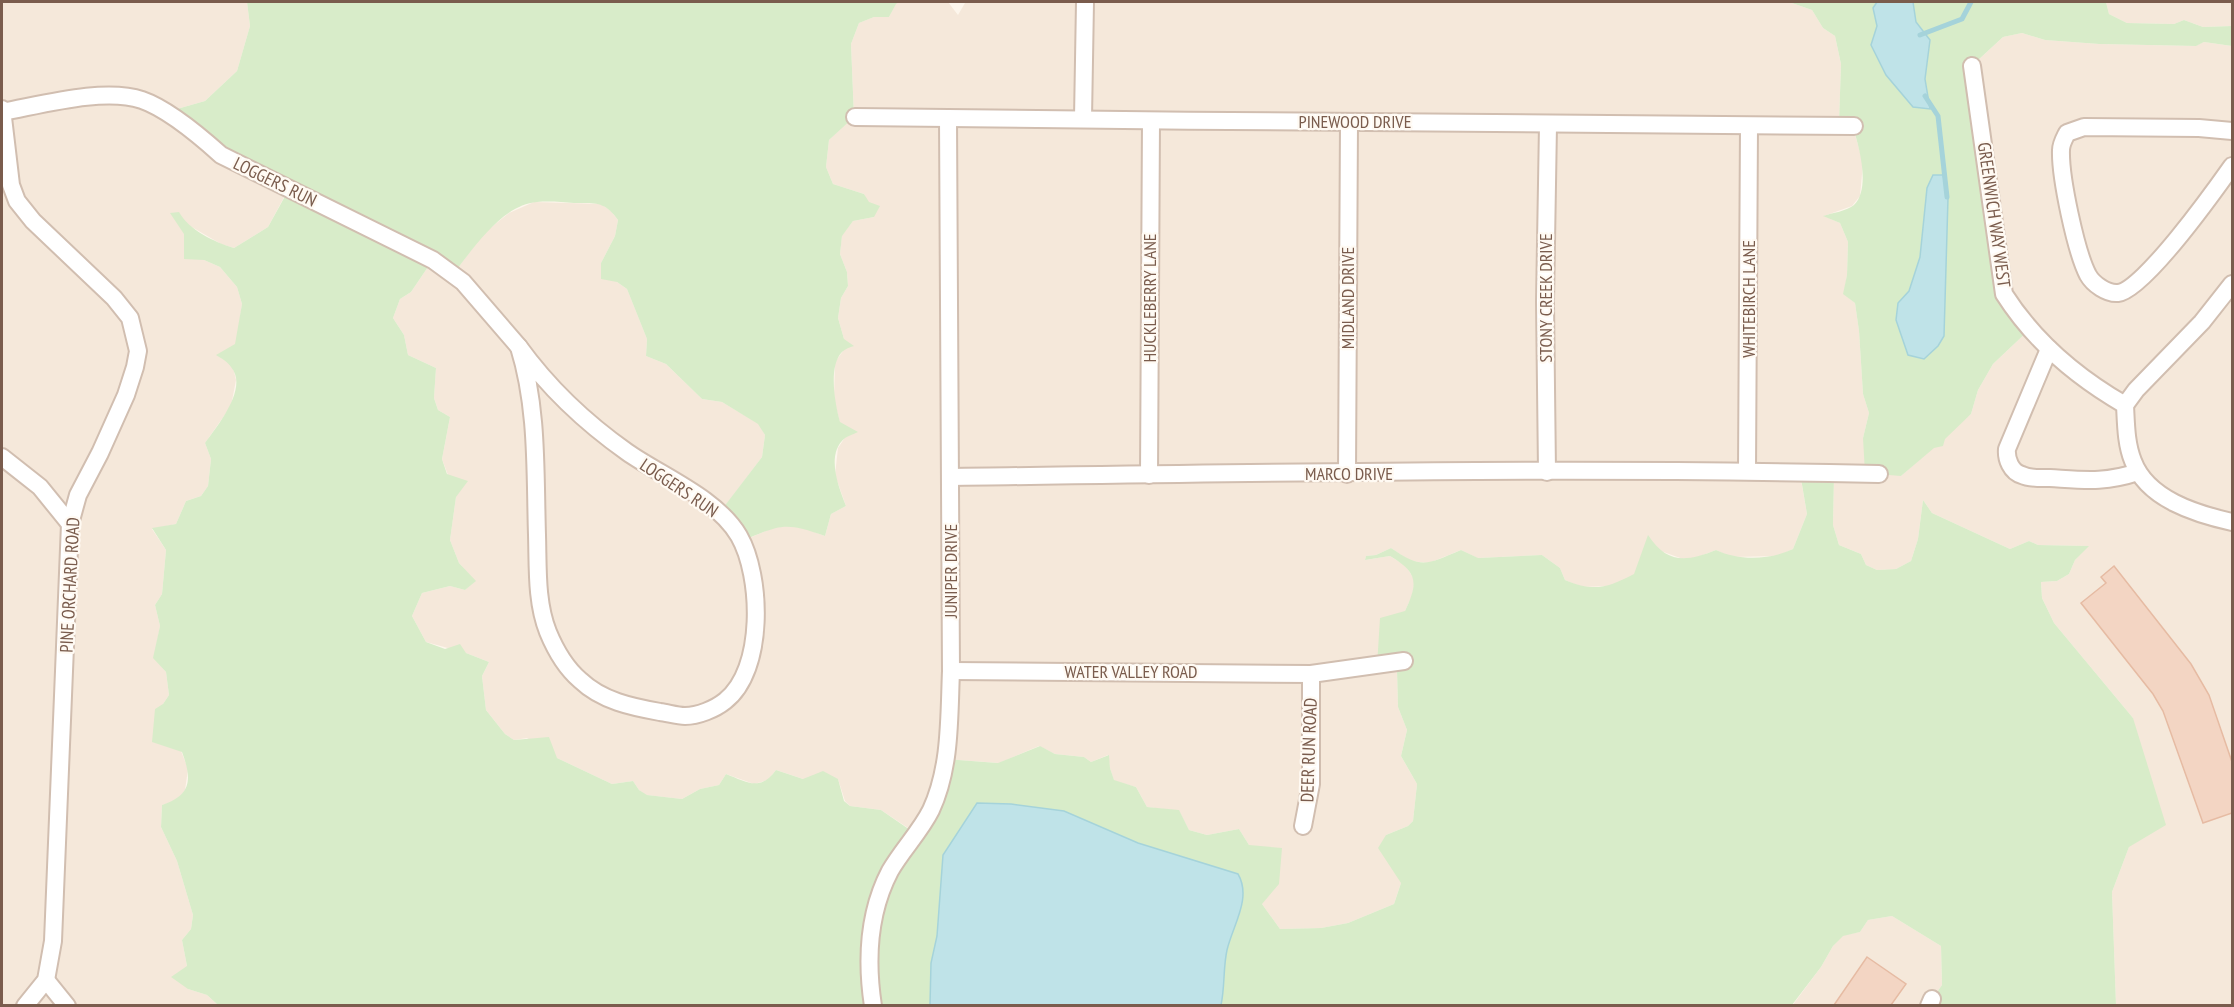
<svg xmlns="http://www.w3.org/2000/svg" width="2234" height="1007" viewBox="0 0 2234 1007" font-family="'PT Sans Narrow',sans-serif">
	<rect width="100%" height="100%" fill="#fdf6ec"/>
	<g fill="#f5e8da">
		<path d="M2 2H247L250 26 237 71 205 101 170 111 289 188 268 227 234 248 221 244 185 223 204 260 220 267 237 287 242 304 233 367 236 380 231 406 205 443 211 459 208 486 201 496 186 501 176 524 152 529 166 550 162 594 155 605 160 626 154 658 166 672 169 695 163 704 188 769 185 790 178 800 162 805 161 827 177 861 193 915 191 929 182 940 187 966 188 989 207 995 218 1005 2 1006Z"/>
		<path d="M899 2H948L958 15 965 3 971 2H1789L1812 10 1823 28 1835 36 1841 64 1839 122 1853 127 1863 163 1860 196 1852 206 1824 216 1840 223 1848 242 1847 275 1844 294 1855 303 1859 331 1863 394 1869 413 1863 438 1901 476 1971 414 1978 390 1993 364 2030 329 2003 294 1977 61 2003 37 2022 33 2045 40 2099 44 2195 46 2204 42 2232 46V1005H2116L2112 892 2129 847 2133 718 2054 623 2042 598 2041 582 2057 581 2069 574 2075 560 2088 546 2038 545 2029 541 2010 549 1932 513 1923 500 1918 539 1911 561 1896 569 1877 570 1866 565 1861 554 1839 545 1833 525 1834 477 1800 474 1807 514 1793 549 1778 556 1731 557 1716 550 1695 558 1683 559 1658 550 1634 575 1611 586 1581 587 1565 580 1560 568 1542 555 1477 558 1461 550 1429 563 1410 561 1391 548 1376 555 1366 556 1365 560 1390 556 1406 566 1415 581 1412 596 1405 611 1397 670 1398 707 1407 730 1401 756 1417 784 1413 821 1408 826 1386 835 1401 883 1394 904 1348 923 1321 928 1280 929 1262 904 1249 845 1239 829 1207 835 1189 830 1179 811 1147 807 1136 787 1114 781 1110 768 1108 755 1091 762 1084 757 1055 754 1039 746 999 763 945 759 914 832 881 810 850 806 845 801 838 779H803L776 770 768 780 754 784 726 774 719 785 700 789 682 799 646 795 639 790 633 781 612 784 557 758 527 738 514 740 505 734 486 710 482 676 489 662 466 653 426 642 412 616 422 593 450 586 465 590 475 581 459 563 450 540 456 497 442 459 450 417 438 410 434 398 436 368 408 355 404 335 393 318 400 299 411 292 432 261 454 273 484 233 509 213 534 202 601 204 611 211 618 220 615 236 601 263 617 282 627 289 647 339 646 356 666 364 702 399 722 402 759 424 765 435 762 457 720 513 742 541 780 525 804 528 825 536 831 514 846 506 835 475 838 448 844 439 834 399 835 362 843 351 844 339 838 318 841 298 848 286 847 272 840 254 842 235 853 221 874 217 864 194 833 184 826 167 829 140 854 116 851 44 859 23 874 17H889L896 3Z"/>
		<path d="M2106 2H2232V26L2203 27 2184 20 2174 24 2127 23 2109 14Z"/>
		<path d="M1892 916 1941 946 1942 985 1928 1005 1792 1006 1821 967 1833 946 1843 935 1860 932 1868 920Z"/>
	</g>
	<g fill="#d8ecc9" fill-rule="evenodd">
		<path d="M247 2H899L896 4 889 17H874L859 23 851 44 854 117 829 140 826 167 833 184 864 194 869 202 880 206 874 217 853 221 842 236 840 254 847 272 848 286 841 298 838 318 844 339 854 346C850 347 845 349 842 352 828 366 835 404 840 422L858 432C854 434 848 436 845 438 825 454 839 488 846 506L831 514 825 536C784 521 780 525 742 541L720 512 762 457 765 435 758 424 722 402 702 399 666 364 646 356 647 339 627 289 617 282 601 279V263L615 236 618 220C605 201 595 203 574 203 562 202 549 201 537 202 503 204 473 249 454 273L432 261 411 292 400 299 393 318 404 335 408 355 436 368 434 398 438 410 450 417 442 459 447 474 468 481 456 497 450 540 459 563 476 581 465 590 450 586 422 593 412 616 426 642 445 649 460 644 466 653 489 662 482 676 486 710 505 734 514 740 549 737 557 758 612 784 633 781 639 790 647 795 682 799 700 789 719 785 726 774C747 782 760 792 776 770L803 779 823 771 838 779 844 801 850 806 881 810 913 832 945 759 998 763 1040 746 1055 754 1084 757 1091 762 1109 755 1110 768 1114 780 1136 787 1147 807 1179 810 1189 830 1207 835 1239 829 1249 845 1282 848 1279 884 1262 904 1280 929 1321 928 1348 923 1394 904 1401 883 1378 848 1386 835 1408 826 1413 821 1417 784 1401 756 1407 730 1398 707 1397 670 1377 666 1380 618 1405 611C1419 582 1417 572 1390 556L1365 560 1366 556 1376 555 1391 548C1423 570 1427 564 1461 550L1478 558 1542 555 1560 568 1565 580C1594 592 1607 588 1634 574L1648 535C1667 564 1686 562 1716 550 1739 561 1770 560 1793 549L1807 514 1800 473 1834 477 1833 525 1839 545 1861 554 1866 565 1877 570 1896 569 1911 561 1918 539 1923 500 1932 513 2010 549 2029 541 2038 545 2089 546 2075 560 2069 574 2057 581 2041 582 2042 598 2054 623 2133 718 2166 825 2129 847 2112 892 2116 1005H1928L1942 985 1941 946 1892 916 1868 920 1860 932 1843 936 1833 946 1821 967 1792 1005H1218L1126 839 1064 811 1011 804 978 803 943 855V914L931 963 930 1005H218L207 995 188 989 171 977 187 966 182 940 191 929 193 915 177 861 161 827 162 805C192 795 192 779 182 752L152 742 155 709 163 704 169 695 166 672 153 658 160 626 155 605 162 594 166 550 152 528 176 524 186 501 201 496 208 486 211 459 205 443C217 426 249 388 231 367 228 362 221 358 216 355L235 344 242 304 237 287 220 267 204 260 184 259V234L170 213 179 212C189 230 214 242 234 248L268 227 289 189 219 153 170 111 205 101 237 71 250 26Z"/>
		<path d="M1789 2H1877L1873 8 1877 26 1871 45 1930 109 1925 79 1930 40 1916 22 1913 2H2106L2109 14 2127 23 2174 24 2184 20 2203 27 2232 26V46L2204 42 2196 46 2099 44 2045 40 2022 33 2003 37 1977 61 2003 293 2030 329 1993 364 1978 390 1971 414 1945 439 1943 446 1934 448 1901 476 1865 473 1863 438 1869 413 1863 394 1859 331 1855 303 1843 294 1847 275 1848 242 1840 223 1823 216C1832 213 1847 211 1854 205 1871 188 1859 147 1853 127L1839 122 1841 64 1835 36 1823 28 1812 10ZM1927 188 1924 358 1909 291 1920 257Z"/>
	</g>
	<g fill="#bfe3e8" stroke="#a5d3da" stroke-width="1.5">
		<path d="M1877 2H1913L1916 22 1930 40 1925 79 1930 109 1913 107 1886 75 1871 45 1877 26 1873 8Z"/>
		<path d="M1933 175H1943L1948 198 1944 336 1938 346 1924 359 1908 355 1896 320 1898 303 1909 291 1920 257 1927 188Z"/>
		<path d="M977 803 1011 804 1064 811 1138 843 1238 874C1252 898 1233 925 1227 950 1223 968 1225 987 1221 1005H930L931 963 937 936 943 855Z"/>
	</g>
	<g fill="none" stroke-linecap="round" stroke-linejoin="round">
		<g stroke="#a5d3da" stroke-width="5">
			<path d="M1920 35 1962 19 1971 2"/>
			<path d="M1925 96 1938 116 1947 197"/>
		</g>
	</g>
	<g fill="#f3d5c3" stroke="#e6bba3" stroke-width="1.5">
		<path d="M2114 566 2191 664 2209 695 2232 762V813L2203 823 2163 711 2153 694 2081 603 2106 583 2101 577Z"/>
		<path d="M1867 957 1906 984 1891 1005H1834Z"/>
	</g>
	<g fill="none" stroke-linecap="round" stroke-linejoin="round">
		<defs>
			<g id="minor">
				<path d="M1972 66 2004 294C2034 341 2078 378 2125 405 2126 424 2126 444 2133 461 2147 499 2196 514 2232 522"/>
				<path d="M2 109 11 185 17 201 33 221 114 298 130 318 138 351 135 367 126 395 100 453 78 495 70 524 53 941 46 980 25 1006"/>
				<path d="M2 112C41 105 104 87 142 100 168 109 201 137 221 155L433 260 463 282 519 347"/>
				<path d="M855 117C1188 120 1521 126 1854 126"/>
				<path d="M1083 118 1085 2"/>
				<path d="M2232 131 2199 128 2084 127 2067 133C2064 139 2061 144 2061 150 2060 177 2076 252 2088 275 2093 284 2107 294 2118 293 2143 291 2215 190 2232 166"/>
				<path d="M519 347C548 387 586 423 627 452 661 476 717 498 739 536 762 576 765 670 725 701 715 709 698 716 685 716 677 716 668 713 660 712 632 707 602 701 580 680 566 668 555 649 548 632 536 602 538 567 537 535 535 472 538 408 519 347Z"/>
				<path d="M2049 349 2007 449C2006 459 2011 472 2022 475 2030 479 2041 478 2050 478 2084 480 2105 483 2138 472"/>
				<path d="M2125 405 2136 390 2202 322 2232 284"/>
				<path d="M2 457 40 487 70 524"/>
				<path d="M1747 471 1749 126"/>
				<path d="M1547 472 1545 302 1548 125"/>
				<path d="M1347 474 1349 123"/>
				<path d="M1149 475 1151 121"/>
				<path d="M951 477C1260 473 1570 467 1879 474"/>
				<path d="M951 671 1311 674 1404 661"/>
				<path d="M1303 826 1311 784V674"/>
				<path d="M46 980 67 1006"/>
				<path d="M873 1006C866 960 868 913 890 871 902 850 920 832 931 810 951 767 949 717 951 671L948 118"/>
				<path d="M1929 1006 1932 999"/>
			</g>
		</defs>
		<use href="#minor" stroke="#d1beb0" stroke-width="20"/>
		<use href="#minor" stroke="#fff" stroke-width="16"/>
	</g>
	<g text-anchor="middle" stroke-width="4.5" stroke-linejoin="round" paint-order="stroke">
		<g font-size="18" fill="#7a5c4d" stroke="#fffaf3">
			<text x="1355" y="128">PINEWOOD DRIVE</text>
			<text transform="translate(275 182) rotate(26)" y="6">LOGGERS RUN</text>
			<text transform="translate(1994 215) rotate(82)" y="6">GREENWICH WAY WEST</text>
			<text transform="translate(1150 298) rotate(-90)" y="6">HUCKLEBERRY LANE</text>
			<text transform="translate(1348 298) rotate(-90)" y="6">MIDLAND DRIVE</text>
			<text transform="translate(1546 298) rotate(-90)" y="6">STONY CREEK DRIVE</text>
			<text transform="translate(1749 299) rotate(-90)" y="6">WHITEBIRCH LANE</text>
			<text x="1349" y="480">MARCO DRIVE</text>
			<text transform="translate(679 488) rotate(34)" y="6">LOGGERS RUN</text>
			<text transform="translate(951 571) rotate(-90)" y="6">JUNIPER DRIVE</text>
			<text transform="translate(70 585) rotate(-87)" y="6">PINE ORCHARD ROAD</text>
			<text x="1131" y="678">WATER VALLEY ROAD</text>
			<text transform="translate(1309 750) rotate(-88)" y="6">DEER RUN ROAD</text>
		</g>
	</g>
	<rect width="2234" height="1007" fill="none" stroke="#7a5c4d" stroke-width="6"/>
</svg>
